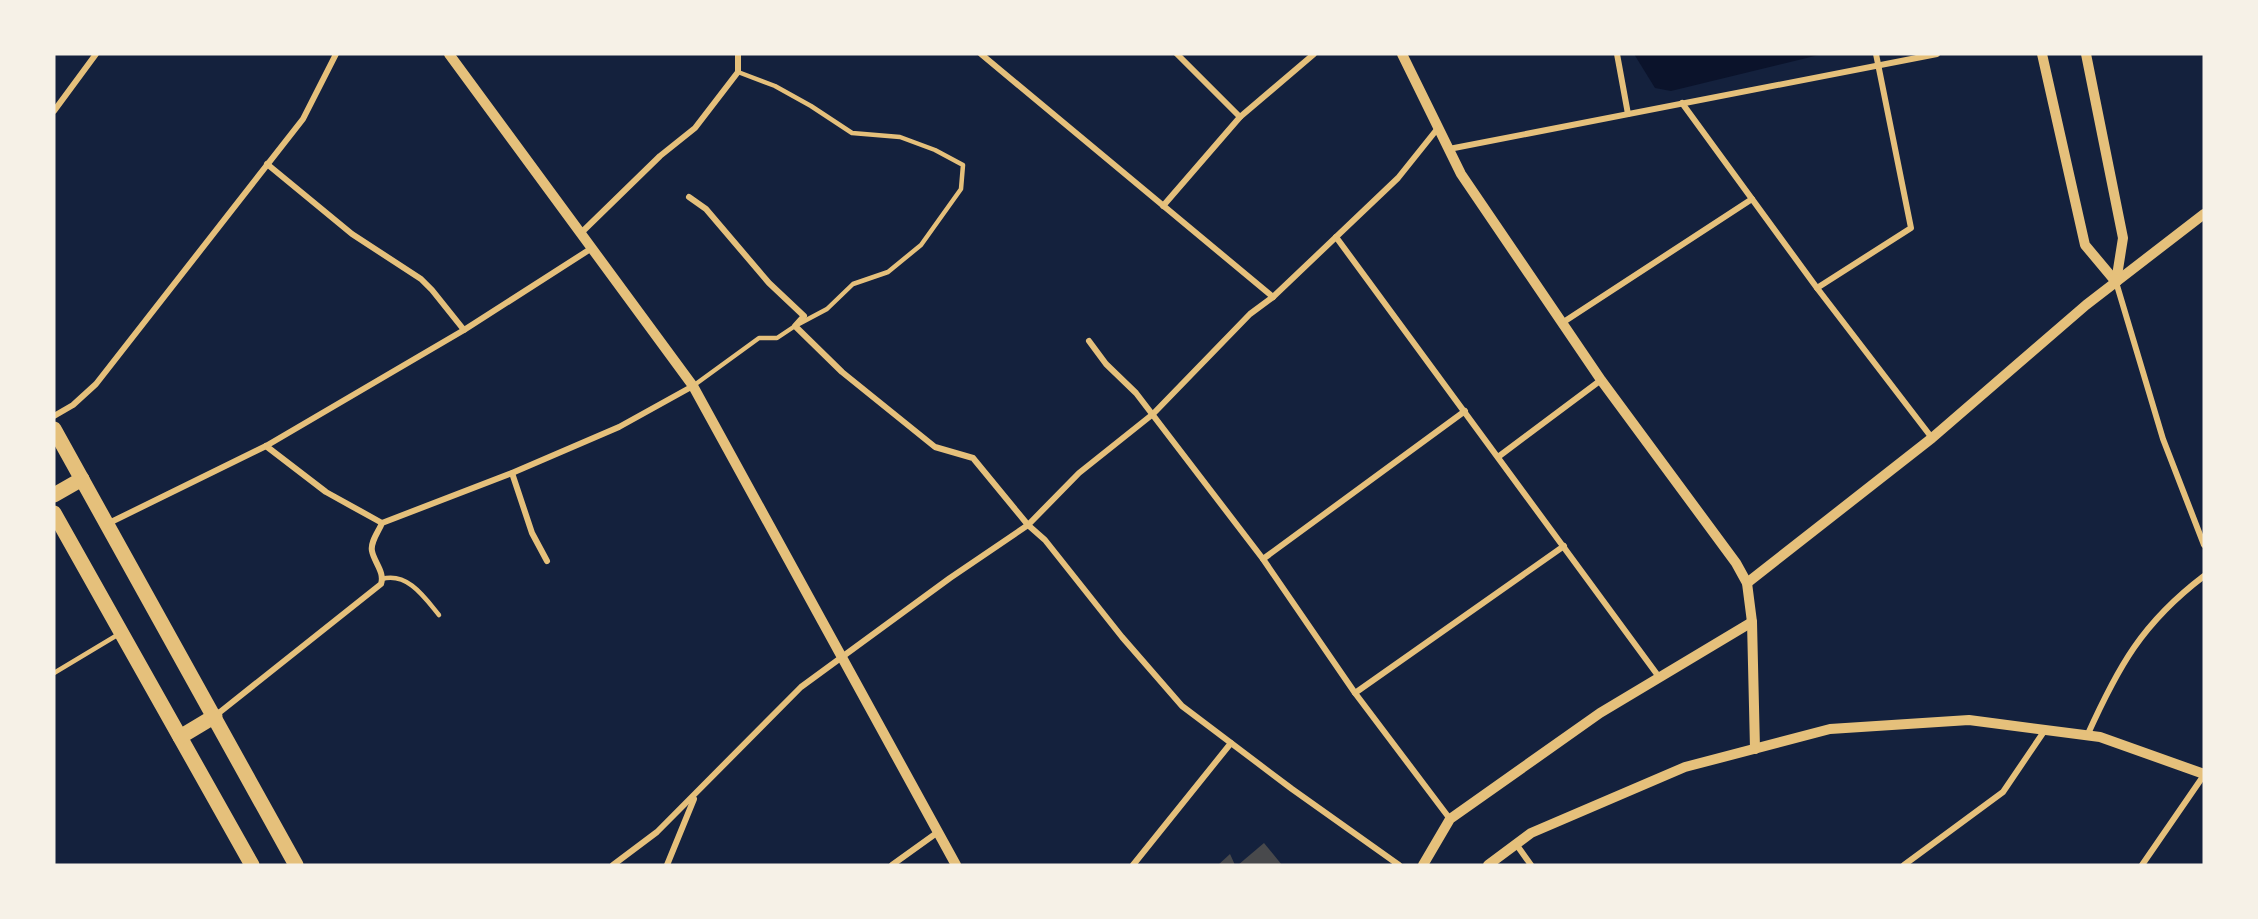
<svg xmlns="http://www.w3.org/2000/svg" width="2258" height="919" viewBox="0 0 2258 919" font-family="'Open Sans',sans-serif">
	<rect width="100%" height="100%" fill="#14213d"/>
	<path fill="#0b132b" d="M1634 54H1823L1671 91 1655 88Z"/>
	<g fill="#48494c">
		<path d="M1264 843 1282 865H1238Z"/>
		<path d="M1230 854 1235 865H1218Z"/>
	</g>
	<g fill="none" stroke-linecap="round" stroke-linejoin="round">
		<g stroke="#e5c07b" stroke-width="4.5">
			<path d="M693 386 759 338H777L795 326 827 309 853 284 888 272 921 245 961 189 963 165 935 150 900 137 852 133 811 106 775 86 738 72"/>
			<path d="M382 579C408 572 425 598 439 615"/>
			<path d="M54 673 119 634"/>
		</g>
		<g stroke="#e5c07b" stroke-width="6">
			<path d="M981 54 1273 297"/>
			<path d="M1177 54 1240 117"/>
			<path d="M1617 54 1628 114"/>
			<path d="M1682 103 1817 288 1932 438"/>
			<path d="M54 111 96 54"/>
			<path d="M1449 149 1937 54"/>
			<path d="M267 164 352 234 421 279 432 290 464 330"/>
			<path d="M689 197 706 209 769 283 804 316 795 326 842 372 935 447 973 458 1028 525 1045 540 1122 637 1182 706 1292 789 1399 865"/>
			<path d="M1163 206 1240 117 1314 54"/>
			<path d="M581 233 660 156 695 128 738 72V54"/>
			<path d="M1336 237 1659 677"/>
			<path d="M2116 282 2163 439 2204 545"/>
			<path d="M1817 288 1911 228 1876 54"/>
			<path d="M1562 323 1752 199"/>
			<path d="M1089 341 1106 364 1136 393 1263 559 1355 693 1450 819"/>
			<path d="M54 416 73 405 96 384 303 119 336 54"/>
			<path d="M266 446 326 492 382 523"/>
			<path d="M1498 457 1601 380"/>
			<path d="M512 473 532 533 547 561"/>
			<path d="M107 524 266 446 464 330 592 248"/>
			<path d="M1263 559 1465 411"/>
			<path d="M1355 693 1564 546"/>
			<path d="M215 716 381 584C385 572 374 562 372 551 370 542 379 531 382 523L512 473 619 427 693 386"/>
			<path d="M2087 736C2118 667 2142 623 2204 576"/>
			<path d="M1516 844 1531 865"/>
			<path d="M613 865 657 832 801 687 950 578 1028 525 1079 473 1153 414 1250 314 1273 297 1398 178 1438 128"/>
			<path d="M667 865 694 799"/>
			<path d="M892 865 938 832"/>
			<path d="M1133 865 1231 743"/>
			<path d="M1904 865 2003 792 2045 730"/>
			<path d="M2142 865 2204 775"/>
		</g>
		<g stroke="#e5c07b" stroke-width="10">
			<path d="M449 54 693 386 956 865"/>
			<path d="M1402 54 1461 174 1601 380 1736 563 1747 583 1752 622 1755 749"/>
			<path d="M2042 54 2085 245 2116 282"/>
			<path d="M2086 54 2123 238 2116 282"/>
			<path d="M1747 583 1932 438 2086 305 2204 214"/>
			<path d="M1423 865 1450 819 1600 713 1752 622"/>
			<path d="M1488 865 1531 833 1685 767 1830 729 1969 720 2100 737 2204 774"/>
		</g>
		<g stroke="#e5c07b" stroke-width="15">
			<path d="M54 429 296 865"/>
			<path d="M54 495 82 479"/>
			<path d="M54 513 252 865"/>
			<path d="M180 737 215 716"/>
		</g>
	</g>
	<rect width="2258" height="919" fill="none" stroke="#f6f1e7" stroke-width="111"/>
</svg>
